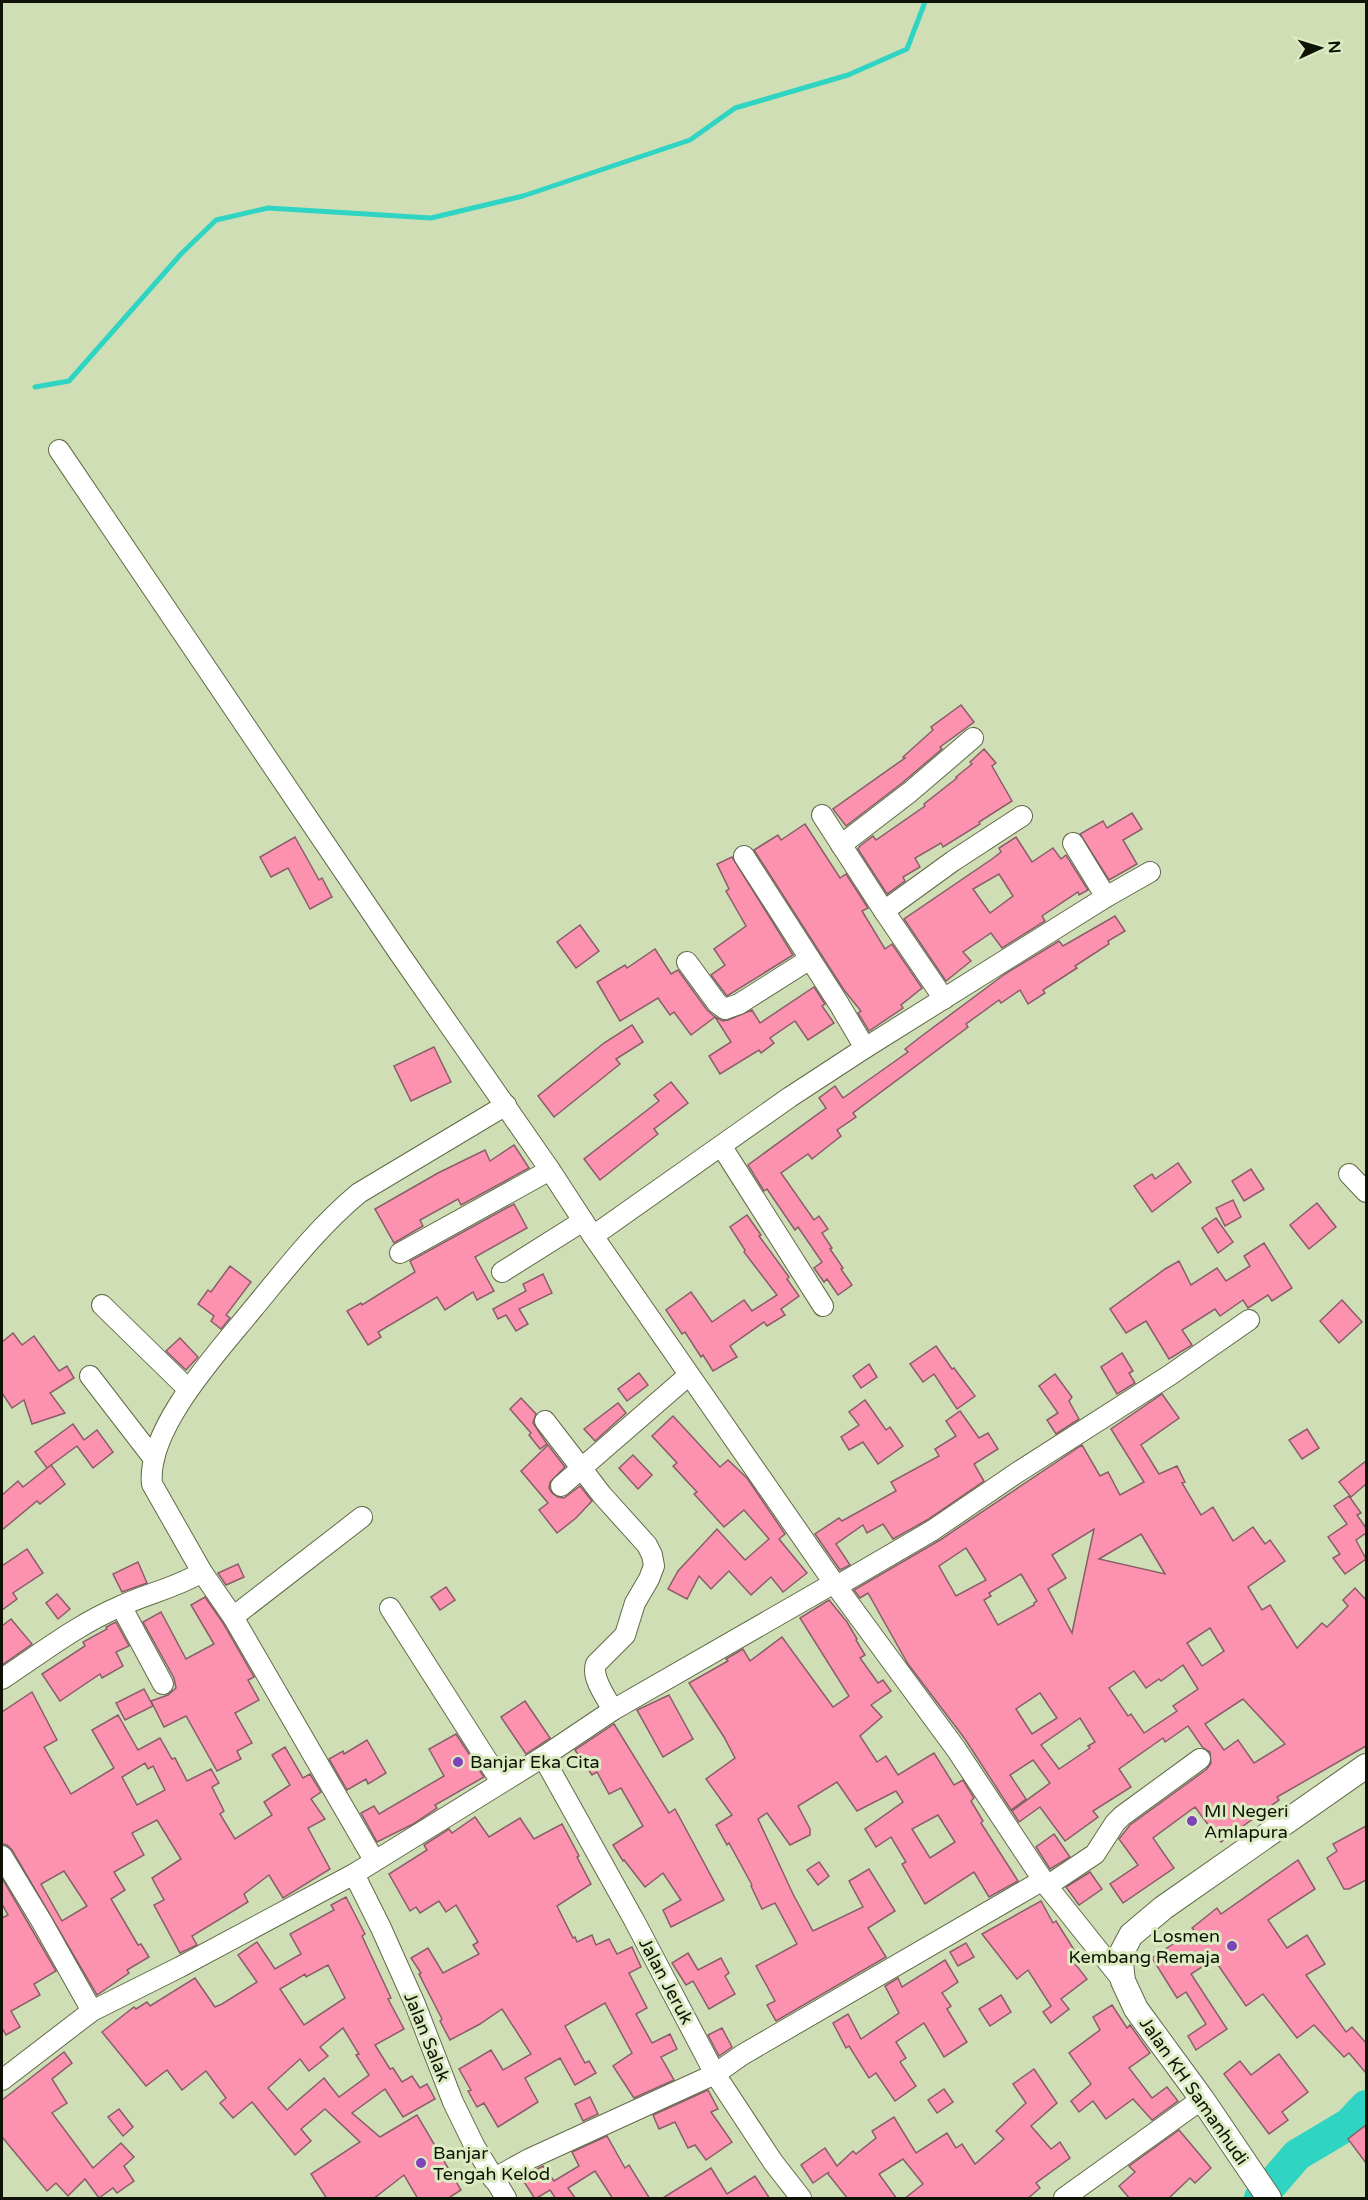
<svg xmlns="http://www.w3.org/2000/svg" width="1368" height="2200" viewBox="0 0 1368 2200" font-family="'Varela Round',sans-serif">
	<rect width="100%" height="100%" fill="#d0deb5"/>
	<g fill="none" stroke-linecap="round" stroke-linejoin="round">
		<path stroke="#2fd5c2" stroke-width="5" d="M35 387 69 381 181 254 216 220 268 208 431 218 523 196 690 140 735 108 848 75 907 49 925 2"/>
		<path stroke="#2fd5c2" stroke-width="32" d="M1260 2198 1297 2155 1349 2124 1366 2106"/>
	</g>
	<g fill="#fc92af" stroke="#895e69" stroke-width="1.5" fill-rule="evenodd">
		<path d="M961 705 974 722 940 747 942 749 902 783 846 826 833 809 905 758 903 757 933 730 931 727Z"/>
		<path d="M984 749 996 763 992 766 1012 801 979 822 980 824 943 847 941 843 915 858 920 867 903 877 905 881 887 894 858 849 860 846 873 836 876 840 925 806 924 804 957 778 956 777 972 764 970 762Z"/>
		<path d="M1132 813 1142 829 1123 840 1137 864 1109 880 1080 834 1103 821 1107 828Z"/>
		<path d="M805 824 840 878 846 874 868 908 862 911 885 949 892 944 922 988 901 1005 903 1008 869 1031 858 1013 861 1011 844 990 754 850 778 835 781 840Z"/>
		<path d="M295 837 319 880 322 878 332 897 310 909 288 868 271 877 260 857Z"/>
		<path d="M1016 837 1032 862 1053 848 1061 859 1066 855 1088 890 1079 895 1078 892 1042 916 1045 921 1002 948 991 933 963 952 971 961 946 981 904 919 992 859 1001 852 999 848ZM999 874 1013 896 990 913 973 889Z"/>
		<path d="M732 857 793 955 727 996 711 975 725 965 714 949 746 926 726 891 729 889 717 864Z"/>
		<path d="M1115 916 1125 931 1108 941 1109 944 1075 966 1077 968 1043 990 1045 993 1028 1004 1020 990 1001 1003 999 1000 966 1024 968 1027 853 1113 856 1117 837 1130 841 1136 827 1147 812 1159 808 1154 781 1173 814 1220 819 1216 828 1229 822 1233 832 1248 830 1249 843 1268 841 1269 852 1285 838 1295 827 1279 824 1282 814 1268 822 1262 798 1227 795 1230 767 1189 764 1191 748 1165 826 1108 819 1098 835 1086 843 1098 908 1052 905 1049 919 1038 1005 974 1059 941 1063 946Z"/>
		<path d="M580 925 599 951 576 968 557 942Z"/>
		<path d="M655 949 671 974 678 970 707 1010 715 1017 691 1035 674 1012 670 1015 658 998 620 1021 597 982 625 965 627 968Z"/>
		<path d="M814 987 825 1004 822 1006 834 1023 808 1040 795 1021 770 1038 774 1043 761 1053 759 1050 720 1074 709 1056 731 1042 715 1017 723 1021 728 1020 752 1010 760 1023Z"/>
		<path d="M632 1025 643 1042 616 1059 620 1064 554 1117 538 1096 604 1043Z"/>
		<path d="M434 1047 451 1082 411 1101 394 1066Z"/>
		<path d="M671 1082 688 1103 654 1129 658 1134 600 1180 584 1159 659 1101 654 1095Z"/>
		<path d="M514 1145 529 1168 461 1205 458 1199 420 1220 423 1226 394 1243 375 1209 438 1173 485 1150 490 1161Z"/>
		<path d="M1178 1163 1191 1182 1152 1212 1134 1186 1152 1174 1155 1179Z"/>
		<path d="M1251 1169 1264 1189 1244 1201 1232 1181Z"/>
		<path d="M1233 1200 1241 1217 1225 1226 1216 1208Z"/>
		<path d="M1317 1203 1336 1227 1309 1249 1290 1225Z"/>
		<path d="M514 1204 527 1228 475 1257 494 1291 477 1300 473 1292 445 1310 437 1297 378 1332 381 1337 368 1345 347 1311 361 1303 362 1305 415 1272 410 1261Z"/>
		<path d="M747 1215 761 1235 759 1236 789 1277 787 1279 799 1296 781 1309 785 1315 767 1326 764 1322 730 1346 737 1357 713 1371 703 1355 701 1357 685 1332 682 1334 666 1310 691 1292 712 1322 744 1300 752 1311 777 1295 744 1252 745 1250 730 1227Z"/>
		<path d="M1216 1218 1233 1242 1218 1253 1202 1228Z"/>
		<path d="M1264 1243 1292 1288 1272 1301 1268 1295 1248 1308 1243 1300 1220 1316 1215 1309 1182 1330 1192 1345 1169 1359 1146 1321 1126 1333 1110 1309 1165 1269 1179 1261 1191 1285 1217 1268 1226 1281 1250 1266 1244 1256Z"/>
		<path d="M230 1266 251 1282 226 1315 230 1318 221 1329 211 1321 214 1316 198 1304 208 1290 211 1292Z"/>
		<path d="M543 1274 552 1293 519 1309 528 1324 516 1331 506 1315 498 1319 493 1309 526 1291 523 1284Z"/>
		<path d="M1342 1300 1362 1322 1339 1343 1320 1321Z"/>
		<path d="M13 1333 22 1345 34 1336 59 1371 67 1366 74 1378 50 1393 65 1413 32 1424 24 1400 12 1408 2 1393V1342Z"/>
		<path d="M180 1338 198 1357 186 1370 166 1351Z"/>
		<path d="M936 1346 952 1369 954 1368 975 1396 957 1409 934 1374 923 1382 910 1364Z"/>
		<path d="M1122 1353 1133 1371 1129 1373 1135 1383 1117 1394 1101 1367Z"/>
		<path d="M869 1364 877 1377 861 1388 853 1376Z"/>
		<path d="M639 1373 648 1385 627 1401 618 1389Z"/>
		<path d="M1055 1374 1072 1397 1069 1401 1079 1419 1056 1434 1047 1420 1058 1413 1039 1386Z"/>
		<path d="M1162 1394 1179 1418 1141 1445 1159 1474 1177 1466 1185 1482 1182 1483 1201 1515 1213 1507 1233 1541 1253 1527 1265 1544 1270 1540 1285 1561 1248 1587 1262 1610 1270 1605 1297 1648 1322 1623 1327 1627 1348 1606 1343 1600 1355 1588 1366 1600V1746L1277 1797 1279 1800 1221 1842 1195 1807 1153 1838 1174 1868 1123 1903 1110 1884 1138 1865 1119 1839 1130 1825 1207 1769 1211 1763 1210 1752 1203 1748 1188 1726 1165 1742 1163 1738 1119 1769 1131 1787 1093 1811 1098 1817 1065 1841 1040 1807 1019 1822 1012 1811 1050 1783 1033 1760 1010 1775 1026 1799 1011 1810 965 1739 908 1664 868 1593 860 1598 854 1590 940 1540 1082 1445 1100 1476 1108 1472 1120 1495 1144 1482 1111 1429ZM1094 1529 1088 1557 1072 1633 1048 1589 1066 1578 1052 1555ZM1141 1534 1165 1574 1099 1559ZM966 1548 986 1580 956 1596 939 1566ZM1021 1574 1037 1601 1034 1603V1605L998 1625 984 1600 991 1596 989 1593ZM1210 1628 1224 1651 1202 1666 1187 1643ZM1183 1665 1198 1689 1173 1706 1177 1711 1144 1733 1131 1714 1128 1716 1109 1688 1134 1671 1146 1688 1159 1679 1161 1681ZM1040 1693 1057 1718 1032 1734 1016 1709ZM1243 1699 1285 1744 1254 1763 1238 1740 1224 1750 1205 1724ZM1080 1718 1095 1742 1088 1746 1090 1748 1059 1769 1041 1745Z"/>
		<path d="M521 1398 536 1414 533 1423 547 1444 540 1449 529 1435 531 1433 510 1409Z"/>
		<path d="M865 1400 886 1430 890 1427 903 1446 878 1464 863 1442 849 1450 841 1437 859 1425 849 1412Z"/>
		<path d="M618 1403 626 1413 595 1441 584 1429Z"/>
		<path d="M960 1411 979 1438 988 1433 998 1449 974 1464 984 1481 927 1520 893 1539 883 1524 867 1533 863 1525 836 1544 850 1565 840 1570 815 1534 839 1518 842 1521 896 1491 891 1482 939 1456 935 1449 956 1436 946 1421Z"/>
		<path d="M673 1416 720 1467 728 1460 747 1478 785 1534 779 1539 807 1573 783 1592 771 1577 751 1595 729 1571 711 1589 699 1576 687 1599 668 1589 678 1571 717 1529 745 1560 769 1539 744 1510 724 1527 694 1494 697 1492 673 1466 677 1463 652 1436Z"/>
		<path d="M73 1424 84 1440 97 1430 113 1452 93 1468 77 1446 47 1468 35 1452Z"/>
		<path d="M1307 1429 1319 1448 1302 1459 1289 1440Z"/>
		<path d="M548 1445 565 1467 550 1482 549 1488 552 1493 558 1497 564 1498 580 1486 592 1501 576 1518 557 1533 539 1510 548 1503 521 1471Z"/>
		<path d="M633 1455 652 1475 638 1489 619 1468Z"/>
		<path d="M1366 1461V1484L1351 1497 1339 1482Z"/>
		<path d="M51 1465 65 1484 40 1504 37 1501 2 1530V1495L18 1481 23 1487Z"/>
		<path d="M1349 1496 1361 1513 1357 1515 1366 1528V1533L1356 1540 1366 1559 1345 1574 1333 1558 1340 1554 1328 1537 1347 1524 1334 1506Z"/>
		<path d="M27 1549 43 1573 13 1593 17 1599 2 1610V1566Z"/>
		<path d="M138 1562 147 1583 122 1592 113 1574Z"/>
		<path d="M238 1564 244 1577 226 1585 218 1573Z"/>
		<path d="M446 1587 455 1600 440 1610 431 1597Z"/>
		<path d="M57 1594 70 1609 58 1619 46 1603Z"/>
		<path d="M205 1597 223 1623 254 1677 248 1680 259 1700 235 1713 252 1743 237 1751 241 1759 217 1771 186 1716 164 1727 151 1701 168 1695 176 1688 174 1678 143 1622 161 1612 186 1659 214 1644 191 1605Z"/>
		<path d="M829 1600 847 1622 857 1639 856 1640 865 1655 860 1658 878 1683 883 1680 891 1691 871 1705 882 1717 860 1736 877 1762 886 1756 898 1775 934 1753 954 1785 963 1780 974 1798 971 1801 983 1821 981 1823 1018 1881 989 1897 974 1872 925 1904 902 1864 906 1862 891 1837 876 1847 865 1829 903 1802 896 1791 857 1811 837 1782 798 1806 810 1829V1835L790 1845 767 1813 758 1819 793 1894 813 1931 863 1907 849 1881 869 1869 895 1911 868 1928 886 1957 776 2021 767 2005 775 2001 756 1966 797 1944 775 1903 762 1909 751 1886 752 1885 729 1843 727 1845 716 1825 732 1815 706 1779 735 1758 724 1737 689 1683 728 1661 726 1659 743 1649 750 1661 782 1637 833 1707 849 1696 800 1618ZM938 1815 955 1842 930 1858 912 1829Z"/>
		<path d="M11 1619 32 1644 2 1665V1626Z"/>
		<path d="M116 1622 129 1646 116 1652 123 1666 102 1678 100 1674 60 1701 42 1674 85 1646 83 1642 107 1629 106 1627Z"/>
		<path d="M144 1689 153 1706 125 1720 116 1703Z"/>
		<path d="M32 1692 57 1740 44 1747 71 1794 114 1768 92 1730 118 1715 138 1750 160 1738 172 1759 175 1758 187 1781 211 1769 219 1783 212 1787 224 1811 220 1814 235 1839 272 1815 264 1802 290 1785 272 1755 285 1747 303 1778 310 1774 321 1792 311 1799 325 1819 308 1828 330 1869 283 1898 269 1875 244 1894 248 1902 192 1936 197 1945 180 1953 154 1905 164 1900 152 1878 181 1859 157 1820 132 1833 144 1855 114 1872 125 1890 111 1899 138 1945 141 1944 149 1957 127 1970 129 1973 97 1995 12 1850 7 1845 2 1844V1712ZM145 1763 148 1769 153 1766 165 1790 137 1805 122 1777ZM64 1871 87 1906 62 1921 41 1884Z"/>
		<path d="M669 1695 693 1739 663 1757 637 1710Z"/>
		<path d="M525 1701 550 1738 526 1754 501 1717Z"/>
		<path d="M614 1724 669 1813 675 1809 724 1900 671 1927 663 1910 681 1900 663 1873 645 1887 624 1860 623 1861 613 1845 643 1826 621 1788 609 1794 597 1772 592 1775 575 1750Z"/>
		<path d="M456 1734 484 1777 435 1805 437 1808 413 1824 377 1842 361 1813 374 1806 379 1814 444 1776 429 1749Z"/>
		<path d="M367 1740 386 1773 368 1784 366 1779 347 1790 329 1759 343 1751 344 1754Z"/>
		<path d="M475 1817 489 1837 520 1818 534 1839 562 1824 579 1856 577 1857 591 1884 557 1906 573 1938 575 1937 577 1942 592 1935 596 1945 609 1939 617 1954 632 1947 641 1967 629 1973 647 2008 636 2014 652 2043 670 2034 677 2049 661 2057 674 2080 634 2098 613 2066 632 2053 605 2003 565 2026 585 2063 589 2061 596 2073 575 2085 560 2058 525 2078 538 2102 498 2127 484 2103 477 2107 468 2091 471 2090 459 2069 491 2050 503 2070 531 2054 502 2009 480 2024 450 2040 440 2021 442 2019 419 1974 421 1973 411 1958 428 1948 443 1973 479 1954 473 1945 478 1942 456 1905 446 1912 439 1901 420 1913 416 1907 410 1911 389 1874 427 1850 424 1845 449 1829 452 1833Z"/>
		<path d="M1366 1826V1880L1349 1889H1344L1327 1858 1337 1851 1333 1844Z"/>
		<path d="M1054 1834 1070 1857 1050 1869 1036 1847Z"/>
		<path d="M1298 1860 1315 1889 1268 1920 1287 1948 1307 1935 1325 1964 1306 1975 1346 2032 1352 2027 1366 2043V2073L1349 2053 1344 2057 1314 2025 1297 2038 1263 1994 1246 2006 1214 1959 1191 1974 1227 2029 1196 2050 1188 2036 1206 2024 1186 1992 1177 1998 1152 1958 1194 1930 1192 1928 1217 1908 1221 1914Z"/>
		<path d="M819 1862 829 1876 818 1885 807 1870Z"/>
		<path d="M1090 1872 1102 1889 1079 1905 1066 1887Z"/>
		<path d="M2 1878 56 1971 34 1984 40 1995 11 2011 20 2027 6 2035 2 2028V1918L8 1915 2 1904Z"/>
		<path d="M346 1897 365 1934 362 1936 391 1998 388 1999 404 2029 375 2045 390 2069 393 2068 402 2082 412 2076 420 2088 427 2084 435 2099 403 2117 385 2089 352 2113 380 2137 417 2115 461 2190 447 2199H418L404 2175 373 2199H327L311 2174 360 2142 325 2109 301 2129 311 2141 295 2155 252 2102 233 2118 220 2103 226 2098 206 2071 182 2090 167 2070 146 2086 102 2032 134 2007 136 2009 147 2002 150 2006 195 1978 215 2007 222 2004 257 1982 238 1955 257 1942 275 1969 301 1954 290 1934 334 1910 331 1905ZM328 1965 345 1998 304 2025 280 1989 305 1974 306 1977ZM343 2028 359 2054 356 2055 369 2075 339 2097 324 2078 287 2110 268 2088 300 2059 309 2071 328 2056 320 2047Z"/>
		<path d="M1041 1901 1053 1923 1056 1921 1078 1956 1072 1960 1087 1979 1061 1999 1069 2009 1051 2023 1043 2012 1051 2006 1028 1970 1017 1979 982 1934Z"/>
		<path d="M966 1943 974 1957 958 1966 950 1952Z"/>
		<path d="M688 1953 698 1970 721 1958 729 1973 725 1976 735 1994 709 2009 693 1981 686 1985 672 1963Z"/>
		<path d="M945 1960 958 1982 942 1993 951 2006 947 2009 967 2042 944 2057 924 2023 896 2042 906 2058 900 2062 916 2086 895 2101 876 2073 869 2078 849 2046 846 2048 833 2023 848 2014 861 2039 899 2013 885 1986 898 1978 902 1987Z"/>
		<path d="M1001 1995 1011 2012 990 2026 979 2009Z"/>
		<path d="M1112 2005 1127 2028 1130 2025 1150 2053 1129 2068 1152 2098 1167 2087 1178 2101 1152 2120 1133 2099 1106 2119 1093 2101 1079 2112 1071 2101 1091 2084 1069 2053 1100 2030 1093 2017Z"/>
		<path d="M722 2028 732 2047 719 2056 708 2035Z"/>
		<path d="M64 2052 72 2063 52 2079 67 2103 52 2113 93 2168 121 2143 134 2157 124 2166 134 2181 117 2193 113 2188 99 2198 85 2179 68 2196 56 2183 47 2191 2 2137V2100Z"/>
		<path d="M1279 2054 1308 2092 1282 2112 1288 2120 1269 2134 1224 2074 1240 2061 1251 2075Z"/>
		<path d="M1034 2069 1057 2103 1031 2126 1051 2149 1060 2142 1070 2158 1036 2183 1040 2188 1027 2199H904L923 2184 903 2159 879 2174 897 2199H848L828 2174 829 2172 813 2183 801 2165 825 2148 837 2166 853 2151 856 2154 876 2138 872 2131 894 2117 916 2153 947 2133 956 2148 962 2144 975 2164 1004 2139 996 2131 1026 2103 1013 2084Z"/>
		<path d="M944 2089 953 2102 937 2113 928 2100Z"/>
		<path d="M708 2090 718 2109 711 2112 732 2142 706 2160 695 2145 688 2148 675 2122 659 2129 653 2115Z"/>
		<path d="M590 2097 598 2114 583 2121 575 2104Z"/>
		<path d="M119 2109 133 2127 123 2136 108 2117Z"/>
		<path d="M1366 2125V2163L1348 2139Z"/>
		<path d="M1179 2130 1211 2168 1195 2183 1190 2178 1169 2198 1130 2199 1119 2186 1135 2172 1129 2166Z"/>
		<path d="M607 2136 625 2168 629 2165 650 2199H613L595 2171 568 2188 576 2199H556L550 2190 535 2199 521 2177 543 2166 554 2181 579 2166 572 2152Z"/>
		<path d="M711 2168 727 2194 755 2176 770 2199H661Z"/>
	</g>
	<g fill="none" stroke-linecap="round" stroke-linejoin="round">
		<defs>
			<g id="minor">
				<path d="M59 450 397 950 550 1170 593 1236 834 1583"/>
				<path d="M822 815 884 911 944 999"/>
				<path d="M1073 843 1106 897"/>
				<path d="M841 845 910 792 973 738"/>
				<path d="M744 856 839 1004 865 1048"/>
				<path d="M884 911 953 861 1022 816"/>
				<path d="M687 962 717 1003 725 1009 739 1004 810 959"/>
				<path d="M722 1147 823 1306"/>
				<path d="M1349 1174 1366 1192"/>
				<path d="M593 1236 790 1097 865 1048 1106 897 1150 872"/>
				<path d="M400 1253 550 1170"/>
				<path d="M502 1272 583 1221"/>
				<path d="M102 1305 188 1389"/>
				<path d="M90 1376 154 1459"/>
				<path d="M545 1421 602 1495 647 1545 652 1555 654 1566 649 1579 635 1603 625 1635 596 1664C591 1678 606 1697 613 1710"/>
				<path d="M561 1486 689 1375"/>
				<path d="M202 1572 152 1484C146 1429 218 1352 252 1310 286 1269 318 1227 359 1193L506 1105"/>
				<path d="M837 1586 933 1530 1018 1472 1170 1375 1249 1320"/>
				<path d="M121 1606 163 1684"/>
				<path d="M390 1608 501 1782"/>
				<path d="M233 1617 362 1517"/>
				<path d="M2 1679C40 1654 78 1624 121 1606 148 1593 176 1588 202 1572L233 1617 374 1860"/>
				<path d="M543 1757 634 1920 715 2074 773 2162 801 2198"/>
				<path d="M2 1856 42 1922 92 2011"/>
				<path d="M354 1874 381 1928 415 2004 453 2102 475 2147 506 2198"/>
				<path d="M1047 1886 1095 1854 1115 1823 1122 1816 1200 1759"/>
				<path d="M2 2080 92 2011 180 1967 354 1874 543 1757 613 1710 834 1583 956 1749 1047 1886 1123 1981"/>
				<path d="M493 2179 529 2159 715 2074 742 2055 1043 1880"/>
				<path d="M1064 2198 1202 2099"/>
			</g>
			<path id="major" d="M1269 2198 1202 2099 1136 2009 1123 1981 1121 1963 1122 1952 1131 1935 1163 1908 1366 1766"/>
		</defs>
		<use href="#minor" stroke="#5f6b46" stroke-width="22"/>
		<use href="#major" stroke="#5f6b46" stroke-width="26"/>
		<use href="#minor" stroke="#fff" stroke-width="20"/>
		<use href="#major" stroke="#fff" stroke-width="24"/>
	</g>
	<g fill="#7d43b9" stroke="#ddebc2" stroke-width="2">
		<circle cx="458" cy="1762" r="6"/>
		<circle cx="1192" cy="1821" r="6"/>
		<circle cx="1232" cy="1946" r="6"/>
		<circle cx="421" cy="2163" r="6"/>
	</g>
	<g text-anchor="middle" stroke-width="6" stroke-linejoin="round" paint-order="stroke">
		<g font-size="18" fill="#0f1306" stroke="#ddebc2" text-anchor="start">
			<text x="470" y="1768">Banjar Eka Cita</text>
			<text x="1204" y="1817">MI Negeri<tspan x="1204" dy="21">Amlapura</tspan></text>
			<text x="1220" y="1942" text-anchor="end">Losmen<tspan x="1220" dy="21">Kembang Remaja</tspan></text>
			<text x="433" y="2159">Banjar<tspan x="433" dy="21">Tengah Kelod</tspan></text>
		</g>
		<g font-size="18" fill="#0f1306" stroke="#ddebc2">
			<text transform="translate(666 1981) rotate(62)" y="6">Jalan Jeruk</text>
			<text transform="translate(427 2037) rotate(68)" y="6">Jalan Salak</text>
			<text transform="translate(1194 2091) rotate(55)" y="6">Jalan KH Samanhudi</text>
		</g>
	</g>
	<rect width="1368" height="2200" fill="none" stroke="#0f1306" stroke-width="6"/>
	<g transform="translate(1320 48) rotate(86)" stroke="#ddebc2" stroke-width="4.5" paint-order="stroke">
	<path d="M0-4.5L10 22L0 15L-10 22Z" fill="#0f1306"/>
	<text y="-9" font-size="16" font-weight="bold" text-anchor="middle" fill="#0f1306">N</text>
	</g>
</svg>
